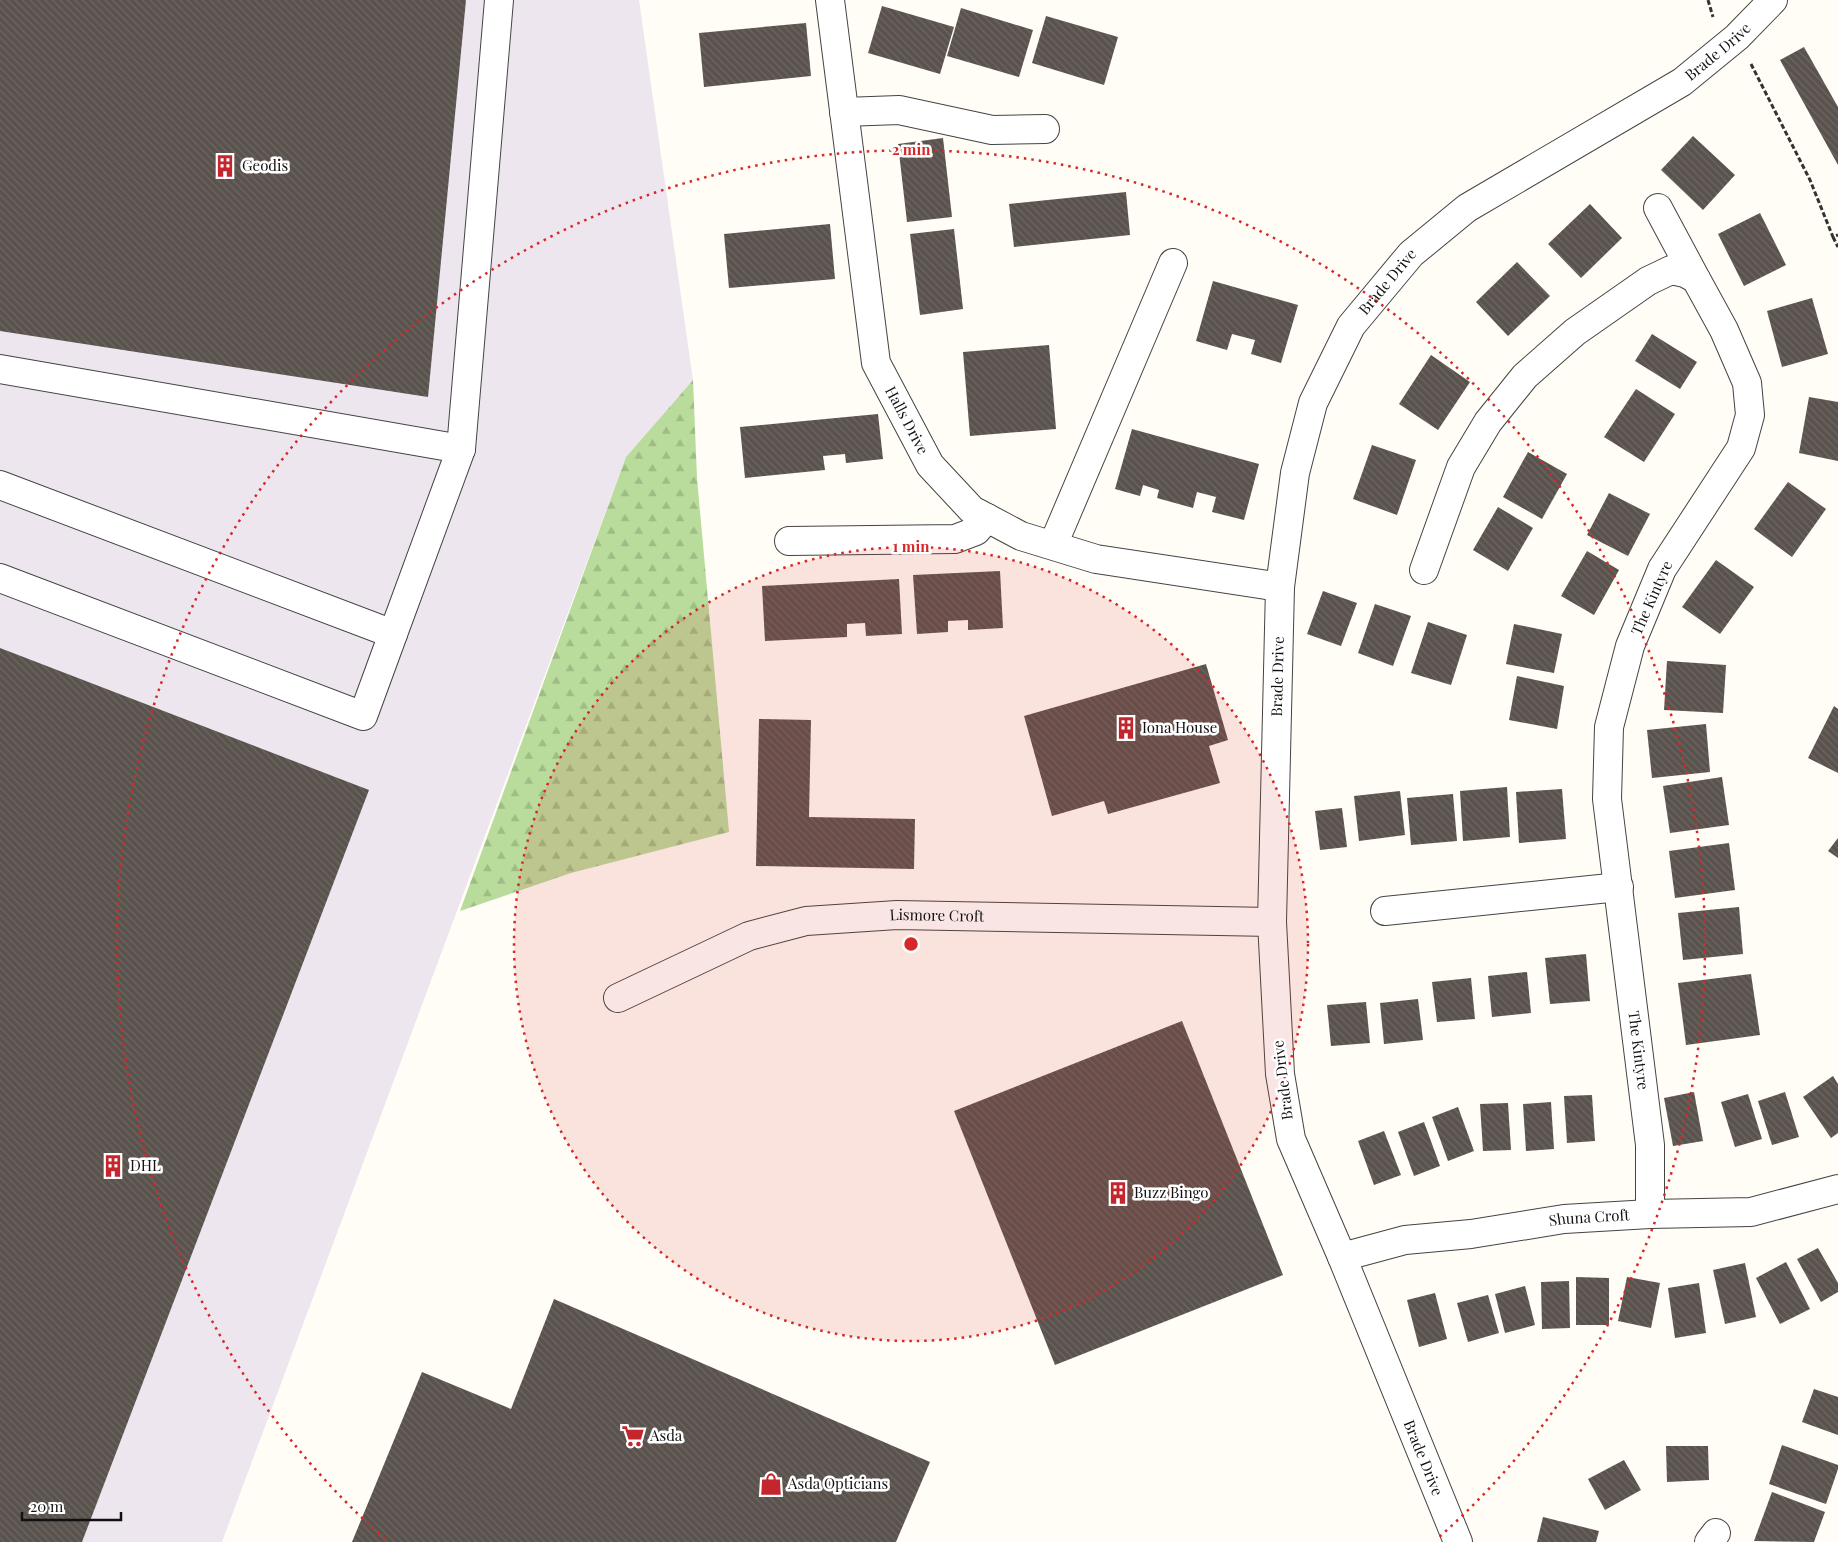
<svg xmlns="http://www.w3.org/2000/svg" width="1838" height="1542" viewBox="0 0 1838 1542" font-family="'Playfair Display',serif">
	<defs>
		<pattern id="forest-firs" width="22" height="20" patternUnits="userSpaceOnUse" patternTransform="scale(1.25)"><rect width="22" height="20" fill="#b9dc9c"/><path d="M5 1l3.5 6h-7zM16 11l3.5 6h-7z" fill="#9ebc85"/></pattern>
		<pattern id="building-back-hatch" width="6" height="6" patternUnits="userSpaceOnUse" patternTransform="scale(1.25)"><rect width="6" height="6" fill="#5a524d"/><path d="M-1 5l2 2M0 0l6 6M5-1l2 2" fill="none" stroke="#6d6662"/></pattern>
	</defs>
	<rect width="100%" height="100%" fill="#fffdf5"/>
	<path fill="#eee6ef" d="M0 0H639L693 380 626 457 222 1542H0Z"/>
	<path fill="url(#forest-firs)" d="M693 380 697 478 729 832 571 873 460 911 626 457Z"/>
	<g fill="url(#building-back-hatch)">
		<path d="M0 0H466L428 397 0 331Z"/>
		<path d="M882 6 954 27 940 74 868 53Z"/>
		<path d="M961 8 1033 30 1019 77 947 56Z"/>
		<path d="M1046 16 1118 37 1104 85 1032 63Z"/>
		<path d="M806 23 811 76 704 87 699 33Z"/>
		<path d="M1804 47 1838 107V165L1780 60Z"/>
		<path d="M1693 136 1735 175 1703 210 1661 170Z"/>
		<path d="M943 138 952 217 907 222 898 144Z"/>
		<path d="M1126 192 1130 235 1014 247 1009 204Z"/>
		<path d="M1590 204 1622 238 1581 278 1548 244Z"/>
		<path d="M1760 213 1786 265 1744 286 1718 234Z"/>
		<path d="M830 224 835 279 729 288 724 234Z"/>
		<path d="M954 229 963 309 920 315 910 234Z"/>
		<path d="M1517 262 1550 296 1508 336 1476 302Z"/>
		<path d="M1213 281 1298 305 1281 363 1251 354 1255 340 1232 334 1227 350 1196 341Z"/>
		<path d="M1812 298 1828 354 1782 367 1767 311Z"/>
		<path d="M1652 334 1697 362 1680 389 1635 361Z"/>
		<path d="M1049 345 1056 429 970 436 963 352Z"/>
		<path d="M1431 355 1470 382 1438 430 1399 404Z"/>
		<path d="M1636 389 1675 414 1644 462 1604 437Z"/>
		<path d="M1809 397 1838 402V461L1799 453Z"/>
		<path d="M878 414 883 459 846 463 845 454 823 456 825 470 745 478 740 427Z"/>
		<path d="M1132 429 1259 464 1244 520 1212 512 1216 497 1197 492 1193 508 1157 498 1159 490 1143 485 1140 496 1115 489Z"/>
		<path d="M1372 445 1416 460 1397 515 1353 499Z"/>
		<path d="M1528 452 1567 474 1542 519 1503 497Z"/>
		<path d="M1788 482 1826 509 1792 557 1754 529Z"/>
		<path d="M1609 493 1650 514 1628 556 1587 535Z"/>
		<path d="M1498 507 1533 528 1508 571 1473 550Z"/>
		<path d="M1587 551 1619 570 1594 615 1561 596Z"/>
		<path d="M1716 560 1754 587 1720 634 1682 607Z"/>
		<path d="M1000 571 1003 628 968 630V620L948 621V632L917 634 913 575Z"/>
		<path d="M899 579 902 634 866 636 865 623 847 624V637L765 641 762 586Z"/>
		<path d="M1323 591 1357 603 1341 646 1307 634Z"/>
		<path d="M1375 604 1411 616 1393 666 1358 653Z"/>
		<path d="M1428 622 1467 635 1451 685 1411 673Z"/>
		<path d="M1514 624 1562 634 1554 673 1506 664Z"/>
		<path d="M0 648 369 790 82 1542H0Z"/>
		<path d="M1667 661 1726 665 1723 713 1664 710Z"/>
		<path d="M1206 664 1228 740 1209 746 1220 783 1108 814 1104 801 1052 816 1024 716Z"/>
		<path d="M1517 676 1564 686 1557 729 1509 720Z"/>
		<path d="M1834 706 1838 709V773L1808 758Z"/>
		<path d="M759 719 811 720 809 817 915 819 914 869 756 866Z"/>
		<path d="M1706 724 1710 772 1652 778 1647 730Z"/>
		<path d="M1722 777 1729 825 1670 833 1663 786Z"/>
		<path d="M1507 787 1510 837 1463 841 1460 791Z"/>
		<path d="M1562 789 1566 839 1519 843 1516 792Z"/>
		<path d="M1400 791 1405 835 1359 841 1354 796Z"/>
		<path d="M1453 794 1457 841 1411 845 1407 798Z"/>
		<path d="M1342 808 1347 847 1320 850 1315 811Z"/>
		<path d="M1838 838V858L1828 851Z"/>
		<path d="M1729 843 1735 890 1675 898 1669 851Z"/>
		<path d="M1739 907 1743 954 1683 960 1678 913Z"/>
		<path d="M1586 954 1590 1001 1550 1004 1545 958Z"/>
		<path d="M1527 972 1531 1013 1492 1017 1488 976Z"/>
		<path d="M1751 974 1760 1035 1686 1045 1678 983Z"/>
		<path d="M1471 978 1475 1019 1437 1022 1432 982Z"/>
		<path d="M1418 999 1423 1040 1384 1044 1380 1003Z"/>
		<path d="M1366 1002 1370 1043 1331 1046 1327 1005Z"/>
		<path d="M1182 1021 1283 1275 1055 1365 954 1111Z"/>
		<path d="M1833 1076 1838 1084V1133L1831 1138 1803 1097Z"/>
		<path d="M1694 1092 1703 1141 1673 1146 1664 1098Z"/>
		<path d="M1785 1092 1799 1137 1772 1145 1758 1101Z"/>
		<path d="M1748 1094 1762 1139 1735 1147 1721 1102Z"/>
		<path d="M1592 1095 1595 1141 1567 1143 1564 1096Z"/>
		<path d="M1551 1102 1554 1149 1526 1151 1523 1104Z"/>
		<path d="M1508 1103 1511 1150 1483 1151 1480 1104Z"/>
		<path d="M1458 1107 1474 1151 1448 1161 1432 1117Z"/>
		<path d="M1424 1122 1440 1166 1414 1176 1398 1132Z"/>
		<path d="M1384 1131 1401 1175 1374 1185 1358 1141Z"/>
		<path d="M1818 1248 1838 1283V1292L1821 1302 1797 1259Z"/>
		<path d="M1786 1262 1810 1309 1780 1324 1756 1278Z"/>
		<path d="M1745 1263 1756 1317 1725 1324 1713 1270Z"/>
		<path d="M1576 1277 1609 1278V1325H1576Z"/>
		<path d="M1627 1277 1660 1283 1651 1328 1618 1321Z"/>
		<path d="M1569 1281 1570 1328 1542 1329 1541 1282Z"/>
		<path d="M1699 1283 1706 1333 1675 1338 1668 1288Z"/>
		<path d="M1525 1286 1535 1325 1505 1333 1495 1294Z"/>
		<path d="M1435 1293 1447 1339 1419 1347 1407 1300Z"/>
		<path d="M1488 1295 1499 1333 1468 1342 1457 1303Z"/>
		<path d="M554 1299 930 1462 896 1542H352L422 1372 511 1409Z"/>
		<path d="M1814 1389 1838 1397V1435L1802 1422Z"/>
		<path d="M1782 1445 1838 1465V1469L1826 1504 1769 1484Z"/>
		<path d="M1666 1446H1708L1709 1480 1667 1482Z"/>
		<path d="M1624 1460 1641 1490 1605 1510 1588 1479Z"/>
		<path d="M1772 1492 1825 1512 1814 1542 1754 1541Z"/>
		<path d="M1543 1517 1599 1531 1596 1542H1537Z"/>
	</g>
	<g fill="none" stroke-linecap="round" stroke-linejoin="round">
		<defs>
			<g id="minor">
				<path id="s1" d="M830 0 876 363 930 465 972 510 1021 536 1096 559 1280 587"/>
				<path d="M844 112 899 110 992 130 1045 129"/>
				<path d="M1658 208 1696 279"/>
				<path d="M0 369 461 449 393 634 0 485"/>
				<path d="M461 449 499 0"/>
				<path d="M789 541 955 539 976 531 987 518"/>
				<path d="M1053 545 1173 263"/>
				<path id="s2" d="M1424 570 1461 467 1488 422 1525 376 1575 332 1648 281 1671 270 1685 273 1696 279 1724 330 1747 383 1750 415 1741 448 1662 569 1630 646 1609 727 1607 799 1650 1145V1214"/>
				<path d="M0 578 363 716 393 634"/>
				<path d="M1385 911 1619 887"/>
				<path id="s3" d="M618 998 749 936 806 921 897 915 1272 922"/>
				<path id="s4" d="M1342 1257 1405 1240 1471 1234 1564 1219 1650 1214 1751 1212 1838 1189"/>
				<path id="s5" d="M1458 1542 1342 1257 1291 1139 1280 1074 1272 922 1280 587 1295 473 1313 403 1351 326 1411 254 1467 208 1682 82 1737 37 1773 0"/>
				<path d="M1709 1542 1716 1533"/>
			</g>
		</defs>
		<use href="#minor" stroke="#444" stroke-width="30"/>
		<g stroke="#333" stroke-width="3" stroke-dasharray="5 2.5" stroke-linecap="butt">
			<path d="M1708 0 1713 17"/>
			<path d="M1751 64 1810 180 1833 237 1838 235"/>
			<path d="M1833 237 1838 247"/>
		</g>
		<use href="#minor" stroke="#fff" stroke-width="28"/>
	</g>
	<circle cx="911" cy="944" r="397" fill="#d62828" fill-opacity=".12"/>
	<g fill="none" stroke="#d62828" stroke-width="2.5" stroke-dasharray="2.5 5">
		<circle cx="911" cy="944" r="397"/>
		<path d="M385 1539A794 794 0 1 1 1437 1539"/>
	</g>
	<defs>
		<symbol id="building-bare" viewBox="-9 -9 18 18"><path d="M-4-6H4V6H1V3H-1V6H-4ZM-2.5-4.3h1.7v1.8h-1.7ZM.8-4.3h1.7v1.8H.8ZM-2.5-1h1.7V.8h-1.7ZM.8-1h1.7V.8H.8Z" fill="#c4262e" stroke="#fff" stroke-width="2.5" paint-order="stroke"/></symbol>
		<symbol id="supermarket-bare" viewBox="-9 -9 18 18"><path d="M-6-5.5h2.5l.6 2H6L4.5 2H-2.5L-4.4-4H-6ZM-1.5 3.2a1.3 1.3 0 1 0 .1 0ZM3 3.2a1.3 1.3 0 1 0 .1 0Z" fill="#c4262e" stroke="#fff" stroke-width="2.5" paint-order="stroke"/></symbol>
		<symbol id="shop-bare" viewBox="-9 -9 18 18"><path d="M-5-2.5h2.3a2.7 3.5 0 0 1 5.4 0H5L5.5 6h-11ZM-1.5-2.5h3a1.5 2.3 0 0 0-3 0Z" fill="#c4262e" stroke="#fff" stroke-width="2.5" paint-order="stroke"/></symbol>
	</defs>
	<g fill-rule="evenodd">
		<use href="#building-bare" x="209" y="150" width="32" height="32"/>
		<use href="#building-bare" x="1110" y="712" width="32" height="32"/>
		<use href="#building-bare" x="97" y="1150" width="32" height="32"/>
		<use href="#building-bare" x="1102" y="1177" width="32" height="32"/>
		<use href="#supermarket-bare" x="617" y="1420" width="32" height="32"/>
		<use href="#shop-bare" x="755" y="1468" width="32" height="32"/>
	</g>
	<g text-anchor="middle" stroke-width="5" stroke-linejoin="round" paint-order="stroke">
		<g font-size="15" fill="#111" stroke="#fff">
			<text dy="5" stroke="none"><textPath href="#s5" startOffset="1725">Brade Drive</textPath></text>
			<text dy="5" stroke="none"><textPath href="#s5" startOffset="1320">Brade Drive</textPath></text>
			<text dy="5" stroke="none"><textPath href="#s1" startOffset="431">Halls Drive</textPath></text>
			<text transform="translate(1652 598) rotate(-66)" y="5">The Kintyre</text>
			<text dy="5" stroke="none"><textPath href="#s5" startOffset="900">Brade Drive</textPath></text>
			<text dy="5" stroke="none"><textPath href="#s3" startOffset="335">Lismore Croft</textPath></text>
			<text dy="5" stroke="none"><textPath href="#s2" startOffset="1248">The Kintyre</textPath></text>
			<text transform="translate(1283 1080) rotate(-97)" y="5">Brade Drive</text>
			<text dy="5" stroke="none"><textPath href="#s4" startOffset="251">Shuna Croft</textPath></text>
			<text transform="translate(1423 1458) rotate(68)" y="5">Brade Drive</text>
		</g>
		<g font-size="15" fill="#111" stroke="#fff" text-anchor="start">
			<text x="242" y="171">Geodis</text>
			<text x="1142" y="733">Iona House</text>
			<text x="130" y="1171">DHL</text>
			<text x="1134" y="1198">Buzz Bingo</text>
			<text x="650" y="1441">Asda</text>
			<text x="788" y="1489">Asda Opticians</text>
		</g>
	</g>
	<circle cx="911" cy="944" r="8" fill="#d62828" stroke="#fff" stroke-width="2.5"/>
	<g font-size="15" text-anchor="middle" font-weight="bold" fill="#d62828" stroke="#fff" stroke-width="5" stroke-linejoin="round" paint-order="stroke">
		<text x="911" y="155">2 min</text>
		<text x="911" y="552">1 min</text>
	</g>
	<path d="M22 1512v8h99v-8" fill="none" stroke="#111111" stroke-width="2.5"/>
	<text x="30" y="1512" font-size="15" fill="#111111" stroke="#ffffff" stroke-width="4" paint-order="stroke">20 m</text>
</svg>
